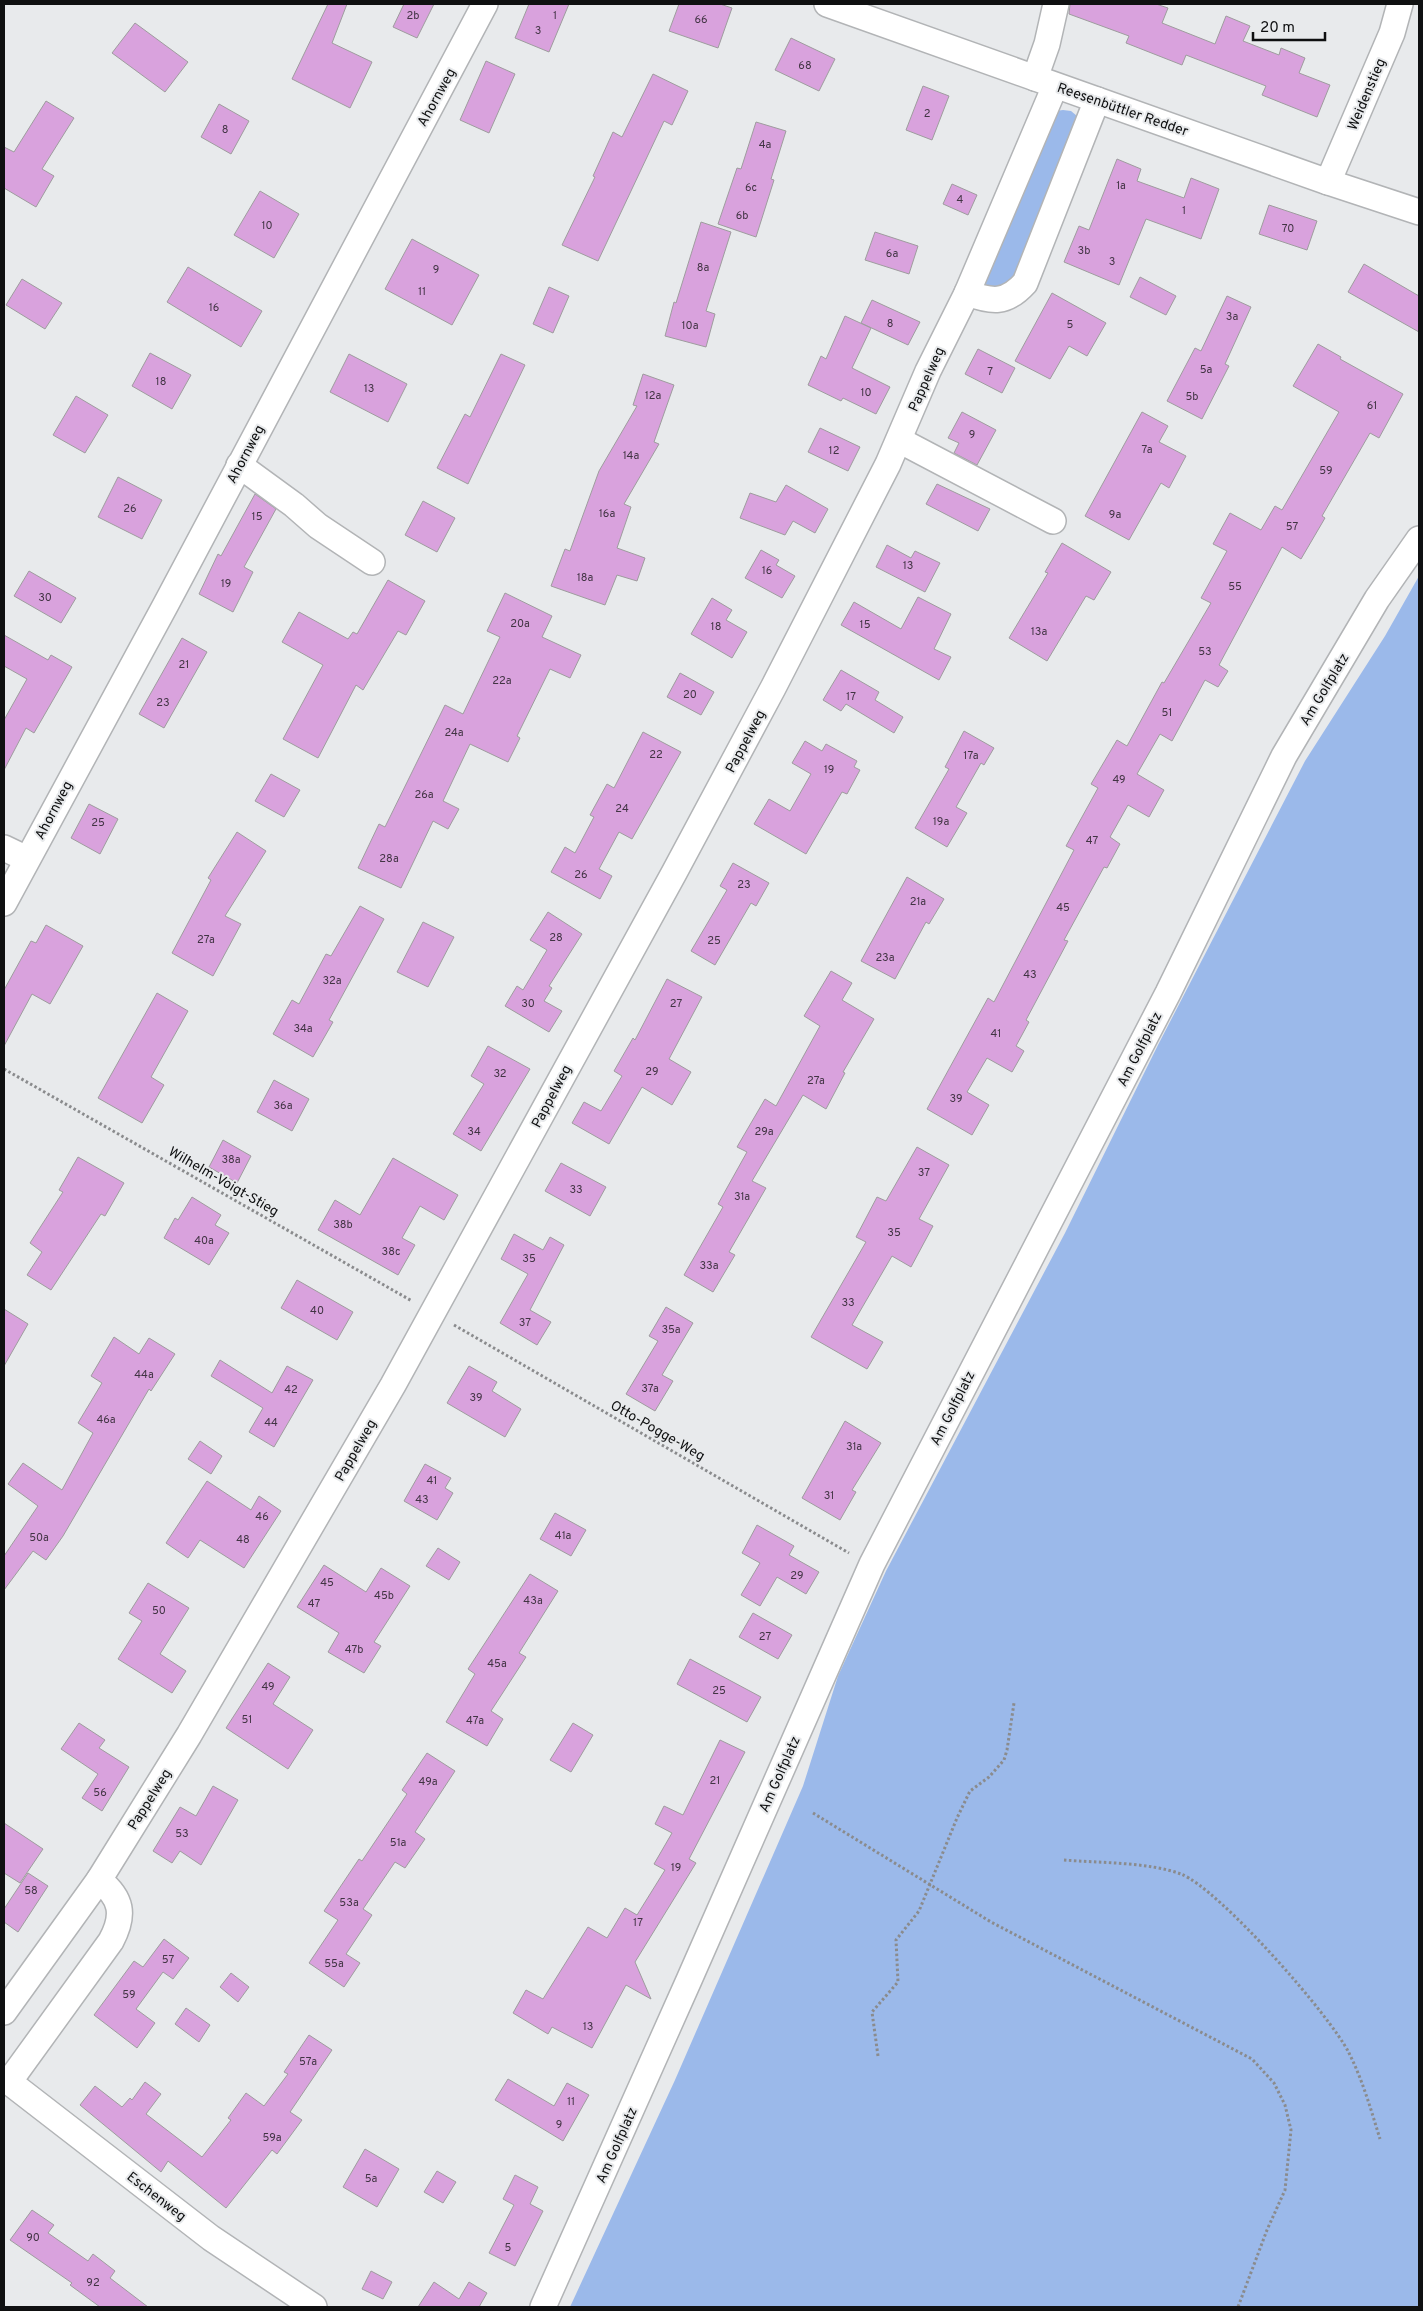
<svg xmlns="http://www.w3.org/2000/svg" width="1423" height="2311" viewBox="0 0 1423 2311" font-family="Overpass,sans-serif">
	<rect width="100%" height="100%" fill="#e8eaec"/>
	<g fill="#9bb9ea">
		<path d="M1063 110 1071 111 1077 116 1078 126 1017 280 1004 293 984 286 1056 111Z"/>
		<path d="M1419 576V2307H570L675 2080 803 1786 838 1676 886 1571 1065 1233 1158 1045 1305 761 1385 636Z"/>
	</g>
	<g fill="#d9a2dd" stroke="#9e9c9e">
		<path d="M328 4H347L332 43 372 62 350 108 292 79Z"/>
		<path d="M404 4H434L417 38 393 27Z"/>
		<path d="M529 4H569L549 52 515 38Z"/>
		<path d="M679 4H720L732 8 718 48 669 31Z"/>
		<path d="M1070 4H1156L1168 8 1162 23 1215 44 1226 16 1250 26 1243 41 1279 55 1281 48 1305 58 1299 73 1330 85 1317 117 1262 95 1266 86 1186 55 1182 65 1126 43 1129 36 1069 14Z"/>
		<path d="M135 23 188 62 165 92 112 53Z"/>
		<path d="M791 38 835 59 819 91 775 70Z"/>
		<path d="M486 61 515 74 489 133 460 120Z"/>
		<path d="M653 74 688 91 672 125 664 121 598 261 562 245 595 177 593 176 613 132 622 137Z"/>
		<path d="M923 86 949 96 932 140 906 130Z"/>
		<path d="M46 101 74 118 42 169 54 176 36 207 4 188V147L14 152Z"/>
		<path d="M219 104 249 121 231 154 201 137Z"/>
		<path d="M756 122 786 131 771 179 774 180 756 237 718 224 737 168 741 169Z"/>
		<path d="M1117 159 1141 169 1137 181 1184 198 1191 178 1219 189 1201 239 1146 219 1119 285 1064 262 1079 226 1089 230Z"/>
		<path d="M952 184 977 195 968 215 943 204Z"/>
		<path d="M260 191 299 214 274 258 234 235Z"/>
		<path d="M1269 205 1317 221 1307 250 1259 234Z"/>
		<path d="M701 222 731 232 706 311 715 314 706 347 665 336 674 302 676 303Z"/>
		<path d="M875 232 918 246 909 274 865 260Z"/>
		<path d="M412 239 479 275 452 325 385 289Z"/>
		<path d="M1364 264 1419 296V332L1348 292Z"/>
		<path d="M188 267 262 311 241 347 167 302Z"/>
		<path d="M1140 277 1176 296 1166 315 1130 297Z"/>
		<path d="M22 279 62 303 45 329 6 305Z"/>
		<path d="M549 287 569 296 553 333 533 324Z"/>
		<path d="M1052 293 1106 323 1087 356 1069 346 1050 379 1015 361Z"/>
		<path d="M1227 296 1251 307 1225 364 1229 366 1202 419 1167 401 1195 348 1201 351Z"/>
		<path d="M872 300 920 322 908 345 861 323Z"/>
		<path d="M845 316 871 328 852 368 890 387 876 414 843 398 841 401 808 385 821 356 826 359Z"/>
		<path d="M1318 344 1341 357 1340 359 1403 394 1379 438 1370 433 1322 516 1325 518 1301 559 1282 547 1219 665 1228 671 1218 687 1205 680 1172 741 1160 734 1137 774 1164 790 1149 817 1128 805 1110 837 1120 844 1107 868 1104 867 1064 940 1068 941 1026 1020 1029 1022 1016 1046 1024 1051 1012 1072 987 1058 967 1092 989 1105 972 1135 927 1109 988 998 994 1002 1074 850 1066 846 1098 788 1091 784 1117 740 1127 746 1162 682 1164 683 1211 603 1201 598 1227 551 1213 544 1230 513 1261 530 1275 506 1282 510 1339 412 1293 386Z"/>
		<path d="M978 349 1015 368 1002 393 965 374Z"/>
		<path d="M150 353 191 375 172 409 132 386Z"/>
		<path d="M349 354 407 384 388 422 330 392Z"/>
		<path d="M501 354 525 365 468 484 437 468 465 414 470 417Z"/>
		<path d="M643 374 674 385 654 442 659 444 624 504 631 507 617 548 645 558 637 581 617 575 605 605 551 586 565 549 570 551 599 471 637 406 633 405Z"/>
		<path d="M76 396 108 415 85 453 53 435Z"/>
		<path d="M962 412 996 430 977 465 954 453 959 443 948 438Z"/>
		<path d="M1142 412 1168 426 1159 442 1186 456 1169 488 1161 483 1129 540 1085 516Z"/>
		<path d="M820 428 860 447 848 471 808 452Z"/>
		<path d="M118 477 162 500 142 539 98 517Z"/>
		<path d="M937 484 990 509 978 531 926 504Z"/>
		<path d="M786 485 828 509 815 533 793 521 785 535 740 518 750 493 776 502Z"/>
		<path d="M255 494 276 509 244 567 253 572 233 612 199 594 218 554 221 556Z"/>
		<path d="M423 501 455 518 437 552 405 535Z"/>
		<path d="M1062 543 1111 572 1094 600 1086 596 1047 661 1009 638 1048 573 1045 572Z"/>
		<path d="M887 545 911 558 915 551 940 563 925 592 876 567Z"/>
		<path d="M761 550 779 560 776 565 795 576 782 598 745 578Z"/>
		<path d="M29 571 76 598 61 623 14 596Z"/>
		<path d="M388 580 425 601 406 635 398 631 363 690 356 685 318 758 283 739 323 665 282 642 299 612 348 639 353 632 357 634Z"/>
		<path d="M505 593 552 616 542 637 581 655 570 678 550 669 517 736 520 738 508 762 470 744 443 801 459 809 448 829 433 821 401 888 358 868 379 824 385 827 445 705 463 714 500 637 487 631Z"/>
		<path d="M918 597 951 614 934 649 951 657 939 680 841 625 854 602 901 629Z"/>
		<path d="M712 598 732 610 726 620 747 632 732 658 691 634Z"/>
		<path d="M4 635 48 660 51 655 72 667 34 733 26 728 4 770V720L27 679 4 666Z"/>
		<path d="M182 638 207 652 164 728 139 714Z"/>
		<path d="M841 670 879 692 875 700 903 717 894 733 846 704 841 711 823 700Z"/>
		<path d="M680 673 714 692 701 715 667 697Z"/>
		<path d="M964 731 994 748 984 765 981 763 956 807 967 813 947 847 915 828 949 769 945 767Z"/>
		<path d="M643 732 681 752 632 839 619 832 599 869 612 876 600 899 551 872 565 847 575 853 594 817 590 815 607 784 614 788Z"/>
		<path d="M805 741 822 751 826 744 857 761 854 767 860 770 847 794 842 792 806 854 754 824 769 799 790 811 811 774 792 763Z"/>
		<path d="M271 774 300 790 284 817 255 801Z"/>
		<path d="M89 804 118 819 100 854 71 838Z"/>
		<path d="M237 832 266 851 225 916 241 924 213 976 172 953 211 880 208 878Z"/>
		<path d="M733 863 769 883 756 906 751 903 715 965 691 951 727 890 720 886Z"/>
		<path d="M907 877 944 899 929 924 926 922 895 979 861 961Z"/>
		<path d="M360 906 384 919 329 1020 333 1022 313 1057 273 1034 292 1000 299 1004 326 954 331 956Z"/>
		<path d="M548 912 582 934 549 986 552 988 544 1001 562 1011 549 1032 505 1006 517 986 523 990 547 950 530 940Z"/>
		<path d="M423 922 454 937 428 987 397 972Z"/>
		<path d="M46 925 83 946 50 1004 32 994 4 1046V990L31 941 36 943Z"/>
		<path d="M831 971 852 983 842 1000 874 1019 843 1072 845 1073 826 1109 803 1095 752 1181 766 1188 729 1252 735 1255 713 1292 684 1275 723 1207 718 1204 747 1152 737 1147 765 1099 776 1106 820 1026 804 1016Z"/>
		<path d="M667 979 702 997 669 1059 691 1072 672 1105 642 1087 609 1144 572 1123 584 1102 601 1111 622 1076 614 1071 633 1038 635 1040Z"/>
		<path d="M157 993 188 1011 151 1077 164 1085 142 1123 98 1098Z"/>
		<path d="M488 1046 530 1069 481 1151 453 1134 484 1084 471 1076Z"/>
		<path d="M274 1080 309 1099 292 1131 257 1112Z"/>
		<path d="M223 1140 251 1156 237 1183 209 1167Z"/>
		<path d="M917 1147 949 1165 919 1219 933 1226 911 1267 892 1256 852 1325 883 1342 867 1369 811 1337 866 1242 856 1237 877 1197 886 1201Z"/>
		<path d="M78 1157 124 1183 105 1216 101 1214 51 1290 27 1275 42 1252 30 1243 63 1192 59 1190Z"/>
		<path d="M393 1158 458 1195 444 1220 420 1206 402 1238 415 1245 398 1275 318 1230 335 1200 360 1215Z"/>
		<path d="M561 1163 606 1187 590 1216 545 1191Z"/>
		<path d="M192 1197 221 1215 215 1225 229 1233 209 1265 164 1238 175 1218 178 1220Z"/>
		<path d="M514 1234 543 1250 550 1237 564 1245 530 1310 551 1322 537 1345 500 1323 528 1274 501 1259Z"/>
		<path d="M297 1280 353 1312 337 1340 281 1308Z"/>
		<path d="M666 1307 693 1323 662 1375 673 1381 655 1411 626 1394 658 1341 649 1336Z"/>
		<path d="M4 1309 28 1324 4 1366Z"/>
		<path d="M114 1337 139 1354 149 1338 175 1354 151 1391 149 1389 63 1536 46 1560 33 1551 4 1590V1556L38 1506 8 1484 23 1463 62 1490 93 1433 78 1423 102 1383 91 1376Z"/>
		<path d="M220 1360 272 1393 287 1366 313 1380 274 1447 249 1432 263 1408 211 1376Z"/>
		<path d="M469 1366 497 1382 492 1391 521 1409 505 1437 447 1403Z"/>
		<path d="M845 1421 881 1443 852 1490 856 1492 840 1520 802 1498Z"/>
		<path d="M200 1441 222 1456 211 1474 188 1459Z"/>
		<path d="M425 1464 451 1478 445 1488 453 1493 437 1520 404 1501Z"/>
		<path d="M207 1481 251 1510 259 1496 281 1511 244 1568 200 1540 188 1558 166 1543Z"/>
		<path d="M555 1513 586 1530 571 1556 540 1539Z"/>
		<path d="M757 1525 794 1546 789 1555 819 1572 806 1594 777 1577 760 1606 741 1595 760 1563 742 1553Z"/>
		<path d="M438 1548 460 1562 449 1580 426 1566Z"/>
		<path d="M324 1565 366 1592 381 1568 410 1586 374 1642 381 1646 364 1673 328 1652 339 1633 297 1607Z"/>
		<path d="M530 1574 558 1591 519 1653 526 1657 491 1711 503 1719 487 1746 446 1722 475 1674 468 1669Z"/>
		<path d="M148 1583 189 1608 160 1654 186 1671 172 1693 118 1659 142 1621 129 1613Z"/>
		<path d="M753 1613 792 1635 778 1659 739 1637Z"/>
		<path d="M690 1659 761 1697 747 1722 677 1684Z"/>
		<path d="M268 1663 290 1677 273 1704 313 1730 288 1769 226 1728Z"/>
		<path d="M79 1723 105 1740 99 1748 129 1767 102 1811 82 1798 98 1774 61 1749Z"/>
		<path d="M573 1723 593 1735 571 1772 550 1760Z"/>
		<path d="M720 1740 745 1752 689 1859 696 1863 635 1962 651 1999 626 1985 592 2048 552 2027 548 2034 513 2013 526 1990 543 1999 588 1927 607 1938 625 1908 637 1915 665 1870 654 1864 672 1833 655 1824 664 1806 683 1815Z"/>
		<path d="M427 1753 455 1771 415 1832 425 1839 405 1868 395 1862 363 1909 372 1915 346 1954 360 1963 344 1987 309 1963 338 1920 324 1911 359 1859 362 1861 407 1794 402 1790Z"/>
		<path d="M213 1786 238 1800 201 1865 180 1851 172 1863 153 1851 180 1807 196 1816Z"/>
		<path d="M4 1823 43 1849 20 1883 4 1873Z"/>
		<path d="M28 1873 48 1886 18 1932 4 1922V1909Z"/>
		<path d="M164 1939 189 1958 173 1979 163 1972 136 2009 155 2023 137 2048 94 2015 134 1961 143 1967Z"/>
		<path d="M231 1973 249 1987 238 2002 220 1987Z"/>
		<path d="M186 2008 210 2025 199 2042 175 2024Z"/>
		<path d="M309 2035 332 2050 290 2112 302 2120 277 2154 272 2150 226 2208 168 2161 161 2172 80 2105 95 2086 122 2107 130 2098 132 2100 145 2082 161 2094 146 2114 202 2157 231 2120 228 2118 246 2093 264 2106 288 2074 284 2072Z"/>
		<path d="M508 2079 554 2106 567 2083 589 2095 563 2141 495 2100Z"/>
		<path d="M365 2149 399 2169 377 2207 343 2187Z"/>
		<path d="M437 2171 456 2182 443 2203 424 2192Z"/>
		<path d="M515 2175 538 2187 530 2204 543 2211 515 2266 489 2253 514 2205 503 2199Z"/>
		<path d="M32 2210 54 2225 48 2233 88 2261 93 2254 115 2271 110 2278 148 2307H100L70 2285 72 2283 10 2240Z"/>
		<path d="M371 2271 392 2282 383 2299 362 2289Z"/>
		<path d="M434 2282 459 2299 469 2282 487 2293 479 2307H418Z"/>
	</g>
	<g fill="none" stroke-linecap="round" stroke-linejoin="round">
		<defs>
			<g id="minor">
				<path d="M827 4 1328 182 1419 212"/>
				<path d="M1035 78 1047 44 1056 4"/>
				<path d="M1328 182 1392 33 1400 4"/>
				<path d="M967 293C992 302 1006 304 1025 283L1097 100"/>
				<path d="M899 440 1053 521"/>
				<path d="M239 465 294 505 318 526 372 562"/>
				<path d="M4 848 27 859"/>
				<path d="M4 903 165 606 485 4"/>
				<path d="M4 2012 99 1880 189 1735 393 1385 674 873 773 688 888 464 928 371 967 293 1055 86"/>
				<path d="M4 2078 211 2238 314 2307"/>
				<path d="M9 2082 111 1941C125 1915 122 1898 99 1880"/>
				<path d="M543 2307 689 1980 872 1564 1168 993 1284 756 1377 599 1419 539"/>
			</g>
		</defs>
		<use href="#minor" stroke="#b2b4b6" stroke-width="28"/>
		<g stroke="#8a8b8d" stroke-width="3" stroke-dasharray="2.5 2.5" stroke-linecap="butt">
			<path d="M4 1069 412 1301"/>
			<path d="M454 1325 849 1553"/>
			<path d="M813 1813 991 1922 1252 2059 1274 2083 1285 2105 1291 2130 1285 2190 1267 2230 1238 2307"/>
			<path d="M1064 1860C1100 1863 1148 1862 1181 1874 1219 1889 1330 2015 1349 2053 1363 2081 1371 2110 1380 2139"/>
			<path d="M878 2056 872 2012 898 1982 896 1940 919 1911 957 1818 970 1791 989 1777 1004 1760 1007 1750 1014 1703"/>
		</g>
		<use href="#minor" stroke="#fff" stroke-width="25"/>
	</g>
	<g text-anchor="middle" stroke-width="4" stroke-linejoin="round" paint-order="stroke">
		<g font-size="11" fill="#423444">
			<text x="413" y="19">2b</text>
			<text x="555" y="19">1</text>
			<text x="701" y="23">66</text>
			<text x="538" y="34">3</text>
			<text x="805" y="69">68</text>
			<text x="927" y="117">2</text>
			<text x="225" y="133">8</text>
			<text x="765" y="148">4a</text>
			<text x="1121" y="189">1a</text>
			<text x="751" y="191">6c</text>
			<text x="960" y="203">4</text>
			<text x="1184" y="214">1</text>
			<text x="742" y="219">6b</text>
			<text x="267" y="229">10</text>
			<text x="1288" y="232">70</text>
			<text x="1084" y="254">3b</text>
			<text x="892" y="257">6a</text>
			<text x="1112" y="265">3</text>
			<text x="703" y="271">8a</text>
			<text x="436" y="273">9</text>
			<text x="422" y="295">11</text>
			<text x="214" y="311">16</text>
			<text x="1232" y="320">3a</text>
			<text x="890" y="327">8</text>
			<text x="1070" y="328">5</text>
			<text x="690" y="329">10a</text>
			<text x="1206" y="373">5a</text>
			<text x="990" y="375">7</text>
			<text x="161" y="385">18</text>
			<text x="369" y="392">13</text>
			<text x="866" y="396">10</text>
			<text x="653" y="399">12a</text>
			<text x="1192" y="400">5b</text>
			<text x="1372" y="409">61</text>
			<text x="972" y="438">9</text>
			<text x="1147" y="453">7a</text>
			<text x="834" y="454">12</text>
			<text x="631" y="459">14a</text>
			<text x="1326" y="474">59</text>
			<text x="130" y="512">26</text>
			<text x="607" y="517">16a</text>
			<text x="1115" y="518">9a</text>
			<text x="257" y="520">15</text>
			<text x="1292" y="530">57</text>
			<text x="908" y="569">13</text>
			<text x="767" y="574">16</text>
			<text x="585" y="581">18a</text>
			<text x="226" y="587">19</text>
			<text x="1235" y="590">55</text>
			<text x="45" y="601">30</text>
			<text x="520" y="627">20a</text>
			<text x="865" y="628">15</text>
			<text x="716" y="630">18</text>
			<text x="1039" y="635">13a</text>
			<text x="1205" y="655">53</text>
			<text x="184" y="668">21</text>
			<text x="502" y="684">22a</text>
			<text x="690" y="698">20</text>
			<text x="851" y="700">17</text>
			<text x="163" y="706">23</text>
			<text x="1167" y="716">51</text>
			<text x="454" y="736">24a</text>
			<text x="656" y="758">22</text>
			<text x="971" y="759">17a</text>
			<text x="829" y="773">19</text>
			<text x="1119" y="783">49</text>
			<text x="424" y="798">26a</text>
			<text x="622" y="812">24</text>
			<text x="941" y="825">19a</text>
			<text x="98" y="826">25</text>
			<text x="1092" y="844">47</text>
			<text x="389" y="862">28a</text>
			<text x="581" y="878">26</text>
			<text x="744" y="888">23</text>
			<text x="918" y="905">21a</text>
			<text x="1063" y="911">45</text>
			<text x="556" y="941">28</text>
			<text x="206" y="943">27a</text>
			<text x="714" y="944">25</text>
			<text x="885" y="961">23a</text>
			<text x="1030" y="978">43</text>
			<text x="332" y="984">32a</text>
			<text x="528" y="1007">30</text>
			<text x="676" y="1007">27</text>
			<text x="303" y="1032">34a</text>
			<text x="996" y="1037">41</text>
			<text x="652" y="1075">29</text>
			<text x="500" y="1077">32</text>
			<text x="816" y="1084">27a</text>
			<text x="956" y="1102">39</text>
			<text x="283" y="1109">36a</text>
			<text x="474" y="1135">34</text>
			<text x="764" y="1135">29a</text>
			<text x="231" y="1163">38a</text>
			<text x="924" y="1176">37</text>
			<text x="576" y="1193">33</text>
			<text x="742" y="1200">31a</text>
			<text x="343" y="1228">38b</text>
			<text x="894" y="1236">35</text>
			<text x="204" y="1244">40a</text>
			<text x="391" y="1255">38c</text>
			<text x="529" y="1262">35</text>
			<text x="709" y="1269">33a</text>
			<text x="848" y="1306">33</text>
			<text x="317" y="1314">40</text>
			<text x="525" y="1326">37</text>
			<text x="671" y="1333">35a</text>
			<text x="144" y="1378">44a</text>
			<text x="650" y="1392">37a</text>
			<text x="291" y="1393">42</text>
			<text x="476" y="1401">39</text>
			<text x="106" y="1423">46a</text>
			<text x="271" y="1426">44</text>
			<text x="854" y="1450">31a</text>
			<text x="432" y="1484">41</text>
			<text x="829" y="1499">31</text>
			<text x="422" y="1503">43</text>
			<text x="262" y="1520">46</text>
			<text x="563" y="1539">41a</text>
			<text x="39" y="1541">50a</text>
			<text x="243" y="1543">48</text>
			<text x="797" y="1579">29</text>
			<text x="327" y="1586">45</text>
			<text x="384" y="1599">45b</text>
			<text x="533" y="1604">43a</text>
			<text x="314" y="1607">47</text>
			<text x="159" y="1614">50</text>
			<text x="765" y="1640">27</text>
			<text x="354" y="1653">47b</text>
			<text x="497" y="1667">45a</text>
			<text x="268" y="1690">49</text>
			<text x="719" y="1694">25</text>
			<text x="247" y="1723">51</text>
			<text x="475" y="1724">47a</text>
			<text x="715" y="1784">21</text>
			<text x="428" y="1785">49a</text>
			<text x="100" y="1796">56</text>
			<text x="182" y="1837">53</text>
			<text x="398" y="1846">51a</text>
			<text x="676" y="1871">19</text>
			<text x="31" y="1894">58</text>
			<text x="349" y="1906">53a</text>
			<text x="638" y="1926">17</text>
			<text x="168" y="1963">57</text>
			<text x="334" y="1967">55a</text>
			<text x="129" y="1998">59</text>
			<text x="588" y="2030">13</text>
			<text x="308" y="2065">57a</text>
			<text x="571" y="2105">11</text>
			<text x="559" y="2128">9</text>
			<text x="272" y="2141">59a</text>
			<text x="371" y="2182">5a</text>
			<text x="33" y="2241">90</text>
			<text x="508" y="2251">5</text>
			<text x="93" y="2286">92</text>
		</g>
		<g font-size="14" fill="#0f1011" stroke="#e8eaec">
			<text transform="translate(1366 94) rotate(-67)" y="5">Weidenstieg</text>
			<text transform="translate(436 97) rotate(-61)" y="5">Ahornweg</text>
			<text transform="translate(1123 109) rotate(19)" y="5">Reesenbüttler Redder</text>
			<text transform="translate(926 379) rotate(-66)" y="5">Pappelweg</text>
			<text transform="translate(245 454) rotate(-62)" y="5">Ahornweg</text>
			<text transform="translate(1324 689) rotate(-59)" y="5">Am Golfplatz</text>
			<text transform="translate(745 741) rotate(-62)" y="5">Pappelweg</text>
			<text transform="translate(53 810) rotate(-62)" y="5">Ahornweg</text>
			<text transform="translate(1139 1049) rotate(-63)" y="5">Am Golfplatz</text>
			<text transform="translate(551 1096) rotate(-62)" y="5">Pappelweg</text>
			<text transform="translate(224 1181) rotate(30)" y="5">Wilhelm-Voigt-Stieg</text>
			<text transform="translate(952 1408) rotate(-63)" y="5">Am Golfplatz</text>
			<text transform="translate(658 1430) rotate(30)" y="5">Otto-Pogge-Weg</text>
			<text transform="translate(355 1450) rotate(-60)" y="5">Pappelweg</text>
			<text transform="translate(779 1774) rotate(-66)" y="5">Am Golfplatz</text>
			<text transform="translate(149 1799) rotate(-58)" y="5">Pappelweg</text>
			<text transform="translate(616 2145) rotate(-66)" y="5">Am Golfplatz</text>
			<text transform="translate(157 2196) rotate(38)" y="5">Eschenweg</text>
		</g>
	</g>
	<rect width="1423" height="2311" fill="none" stroke="#0f1011" stroke-width="10"/>
	<path d="M1253 32v8h72v-8" fill="none" stroke="#0f1011" stroke-width="2.5"/>
	<text x="1260" y="32" font-size="15" fill="#0f1011" stroke="#e8eaec" stroke-width="4" paint-order="stroke">20 m</text>
</svg>
